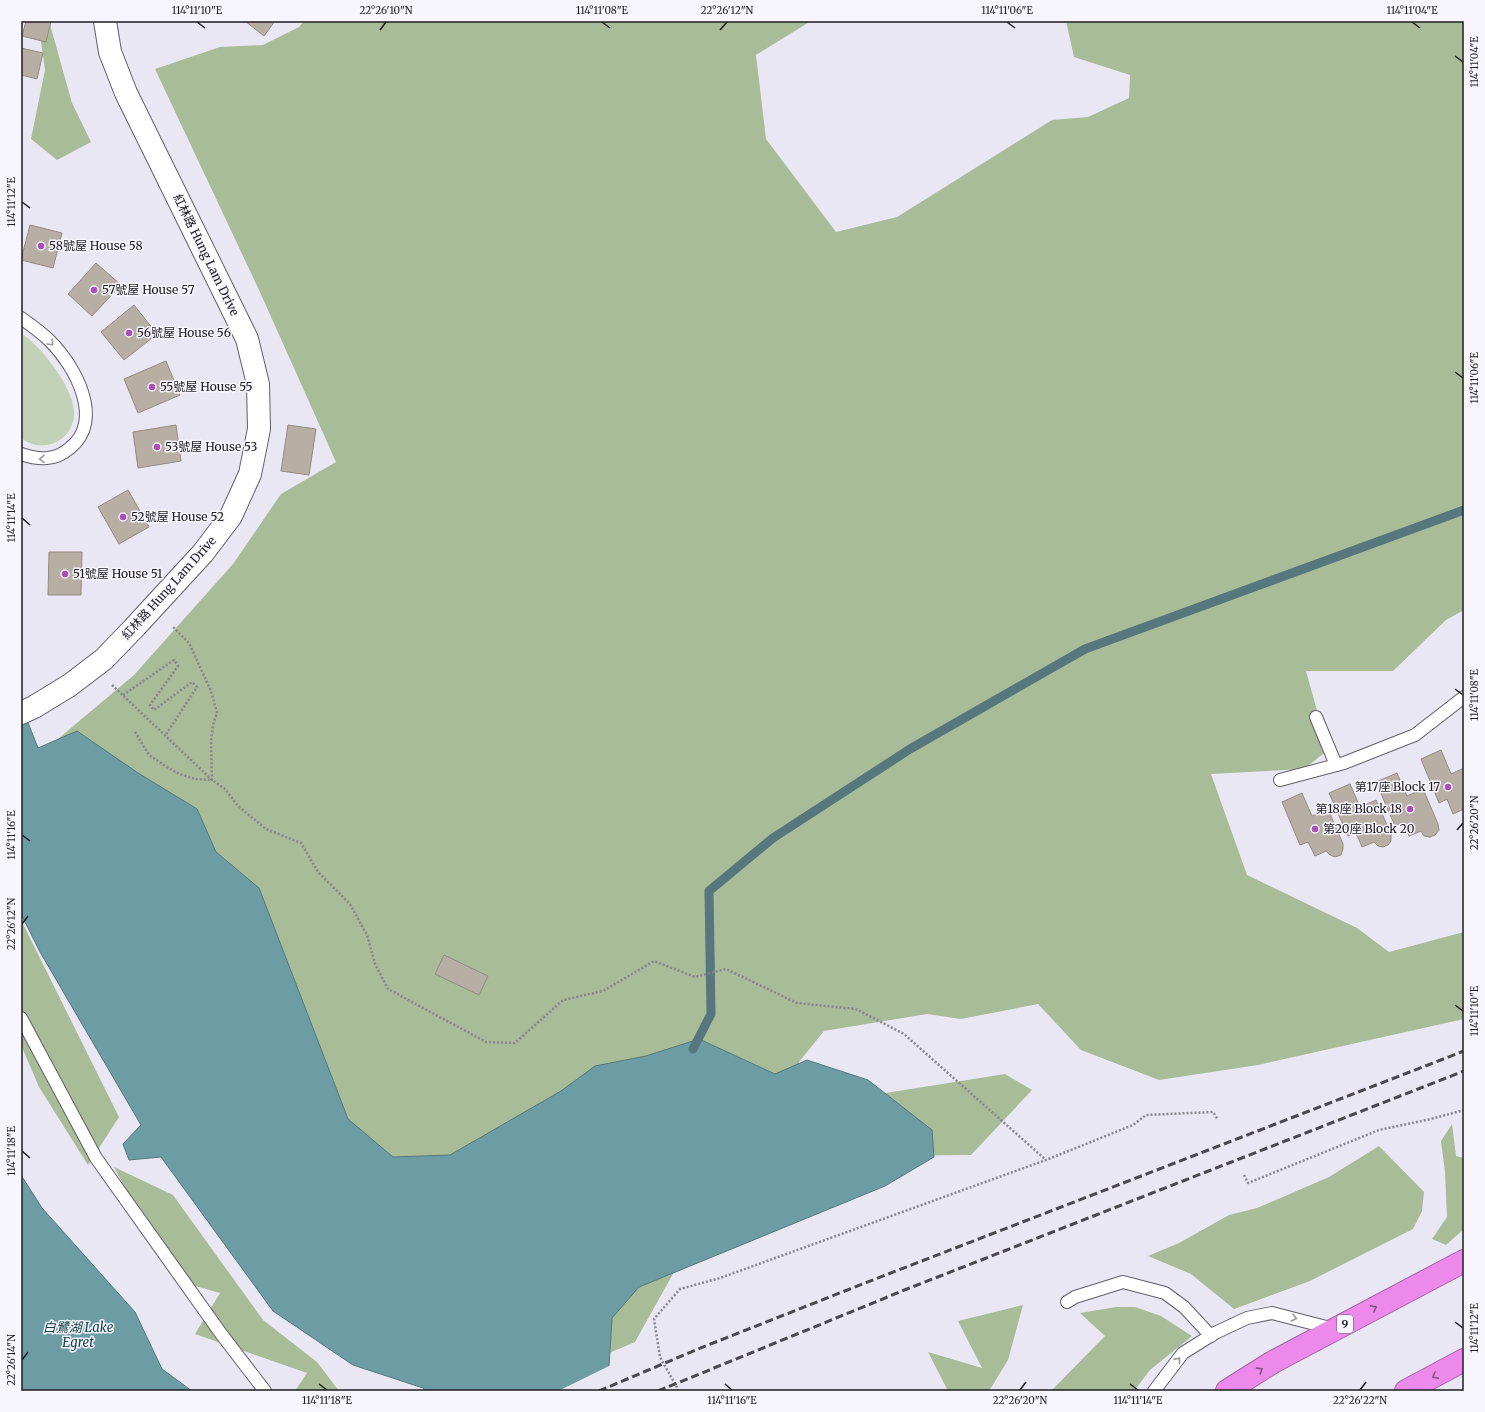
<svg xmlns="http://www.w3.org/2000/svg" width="1485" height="1412" viewBox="0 0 1485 1412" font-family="Merriweather,'Noto Sans TC',serif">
	<rect width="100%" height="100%" fill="#eae7f4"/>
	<path fill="#c3d1b7" d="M21 333C42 347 76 390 74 416 71 443 41 454 21 438Z"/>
	<g fill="#a8bc98">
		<path d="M38 21H51V28L72 103 91 142 57 160 31 139 45 70Z"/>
		<path d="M304 21H811L756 55 766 139 836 232 897 217 1052 120 1088 117 1129 98 1130 75 1074 57 1066 21H1464V610L1446 620 1393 671H1306L1328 750 1304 769 1211 774 1247 875 1357 928 1389 952 1464 932V1019L1258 1065 1159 1080 1081 1050 1038 1004 961 1019 927 1014 824 1031 799 1062 788 1114 679 1263 635 1342 595 1359 501 1311 40 754 134 675 233 564 281 494 336 462 259 290 155 69 220 47 263 45 299 27Z"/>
		<path d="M21 920 119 1117 88 1165 39 1087 21 1045Z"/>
		<path d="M1005 1074 1032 1090 971 1155 873 1156V1095Z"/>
		<path d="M1452 1124 1456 1156 1464 1158V1229L1446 1245 1432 1239 1447 1217 1445 1172 1441 1141Z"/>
		<path d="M1379 1146 1424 1192 1422 1211 1413 1229 1310 1281 1234 1309 1191 1274 1148 1256 1179 1243 1229 1215 1257 1208 1329 1177Z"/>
		<path d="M114 1167 173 1195 263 1320 317 1362 339 1391H295L307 1373 195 1334 220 1293 174 1280Z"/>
		<path d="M1023 1305 1008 1360 989 1391H948L928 1352 982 1368 958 1321Z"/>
		<path d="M1116 1307H1135L1161 1316 1192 1336 1150 1370 1134 1391H1051L1105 1336 1080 1313Z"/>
	</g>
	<g fill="#6c9da4" stroke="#55777d">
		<path d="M21 705 38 748 77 731 138 773 197 809 216 852 259 888 348 1119 393 1157 450 1155 561 1091 595 1066 646 1056 699 1039 775 1074 807 1060 868 1080 932 1130 934 1157 885 1186 639 1287 612 1318 609 1367 622 1391H426L423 1388 353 1365 273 1311 161 1157 129 1160 123 1144 141 1125 40 952 21 914Z"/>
		<path d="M21 1175 42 1208 135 1312 162 1369 192 1391H21Z"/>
	</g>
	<path fill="#eae7f4" d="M611 1365 624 1391H558Z"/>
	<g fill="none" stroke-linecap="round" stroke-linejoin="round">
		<path stroke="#55777d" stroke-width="9" d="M693 1049 711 1014 709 891 773 838 910 749 1085 649 1464 510"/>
	</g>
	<g fill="#b8afa4" stroke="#948b81">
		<path d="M26 21H51L46 42 22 36Z"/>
		<path d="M245 21H275L264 36Z"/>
		<path d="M21 48 43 53 37 79 21 75Z"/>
		<path d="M30 225 62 233 53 268 21 260Z"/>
		<path d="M96 263 121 285 92 316 68 294Z"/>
		<path d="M134 305 157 334 124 360 101 332Z"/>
		<path d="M166 361 180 395 138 413 124 379Z"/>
		<path d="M176 425 181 461 138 468 133 432Z"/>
		<path d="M288 425 316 429 309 475 281 471Z"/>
		<path d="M128 490 149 527 119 544 98 507Z"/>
		<path d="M49 552H82L81 595H48Z"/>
		<path d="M1441 750 1451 774 1464 768V809L1453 814 1447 799 1439 803 1421 759Z"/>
		<path d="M1397 773 1407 796 1423 789 1438 824 1439 830 1435 835 1430 837 1424 836 1421 831 1409 836 1403 822 1395 826 1376 782Z"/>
		<path d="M1350 784 1360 807 1376 800 1391 834V841L1388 845 1383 847 1378 846 1374 842 1362 847 1356 833 1348 836 1329 793Z"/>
		<path d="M1302 793 1312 816 1328 809 1343 844V849L1341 855 1335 857 1330 855 1326 851 1315 856 1308 842 1300 845 1282 802Z"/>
		<path d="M444 955 488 976 479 995 435 974Z"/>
	</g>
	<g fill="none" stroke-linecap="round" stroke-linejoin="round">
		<defs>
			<g id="service">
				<path d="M21 318C31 325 41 332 50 341 75 366 105 420 70 448 55 461 39 460 21 454"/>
				<path d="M1316 717 1336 765"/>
				<path d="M1280 780 1344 763 1415 735 1464 697"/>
				<path d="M21 1018 96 1158 222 1335 265 1391"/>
				<path d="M1067 1302 1075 1297 1123 1282 1165 1293 1184 1307 1211 1336"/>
				<path d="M1154 1391 1183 1353 1215 1333 1247 1318 1272 1313 1334 1329"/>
			</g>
			<path id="minor" d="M21 713 34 707 70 685 104 659 133 629 203 553 231 516 250 474 259 429 258 384 247 339 126 93 110 52 105 21"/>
			<g id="motorway">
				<path d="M1227 1391 1273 1362 1464 1261"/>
				<path d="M1406 1391 1464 1360"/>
			</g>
		</defs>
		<use href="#service" stroke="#615e69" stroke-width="14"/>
		<use href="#minor" stroke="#615e69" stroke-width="24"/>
		<use href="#motorway" stroke="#a463a4" stroke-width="24"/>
		<g stroke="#87858e" stroke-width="2.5" stroke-dasharray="2 2" stroke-linecap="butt">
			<path d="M112 685 212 780 225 789 238 806 266 829 301 843 318 872 350 904 367 935 375 964 388 989 486 1042 515 1043 563 1000 603 991 654 961 695 977 726 969 797 1003 856 1009 904 1034 1046 1160"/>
			<path d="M123 695 174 660 178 666 150 705 154 710 192 682 197 687 165 736"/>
			<path d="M135 732 149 755 164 765 177 773 195 779 212 780 211 741 213 725 217 713 211 691 189 643 172 626"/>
			<path d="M1244 1175 1248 1183 1379 1130 1431 1119 1464 1110"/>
			<path d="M679 1391 660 1357 654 1319 680 1289 720 1278 1046 1160 1133 1125 1146 1115 1213 1112 1218 1120"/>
		</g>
		<use href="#service" stroke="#fff" stroke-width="12"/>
		<use href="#minor" stroke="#fff" stroke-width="22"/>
		<use href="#motorway" stroke="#ec89ea" stroke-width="22"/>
		<g stroke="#4a484e" stroke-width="3" stroke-dasharray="8 4" stroke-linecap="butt">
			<path d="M599 1391 698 1349 865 1283 1464 1051"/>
			<path d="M658 1391 907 1289 1464 1071"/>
		</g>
	</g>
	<defs><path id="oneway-chevron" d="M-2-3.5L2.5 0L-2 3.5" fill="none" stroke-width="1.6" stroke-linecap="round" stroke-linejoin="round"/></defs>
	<g stroke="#9a999b">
		<use href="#oneway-chevron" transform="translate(51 343) rotate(47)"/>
		<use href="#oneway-chevron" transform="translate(42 459) rotate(179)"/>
		<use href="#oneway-chevron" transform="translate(1294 1318) rotate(14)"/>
		<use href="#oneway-chevron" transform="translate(1178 1360) rotate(-51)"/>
	</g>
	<g stroke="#855386">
		<use href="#oneway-chevron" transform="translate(1374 1308) rotate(-28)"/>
		<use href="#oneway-chevron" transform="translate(1260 1370) rotate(-32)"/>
		<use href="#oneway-chevron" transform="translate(1435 1376) rotate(152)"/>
	</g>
	<path fill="none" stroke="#1e1d21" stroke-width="1.5" d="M197 22 205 28M602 22 610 28M1007 22 1015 28M1412 22 1420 28M380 30 386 22M720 30 727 22M1455 56 1463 62M22 202 30 208M1455 372 1463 378M22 518 30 525M1455 689 1463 695M1457 830 1463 823M22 835 30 841M22 924 28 916M1455 1005 1463 1011M22 1151 30 1158M1455 1322 1463 1328M22 1360 28 1352M319 1384 327 1390M725 1384 732 1390M1130 1384 1138 1390M1020 1390 1026 1382M1360 1390 1366 1382"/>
	<g fill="#ac4eb7" stroke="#f7f5fd" stroke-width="1.5">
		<circle cx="41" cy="246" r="4"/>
		<circle cx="94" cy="290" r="4"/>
		<circle cx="129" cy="333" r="4"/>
		<circle cx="152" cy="387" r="4"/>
		<circle cx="157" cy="447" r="4"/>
		<circle cx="123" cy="517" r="4"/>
		<circle cx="65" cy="574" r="4"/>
		<circle cx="1448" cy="787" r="4"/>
		<circle cx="1410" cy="809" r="4"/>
		<circle cx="1315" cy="829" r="4"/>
	</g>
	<g text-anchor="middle" stroke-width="3" stroke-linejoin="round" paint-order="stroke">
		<rect fill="#f7f5fd" stroke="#5f5e63" stroke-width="1" x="1337" y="1315" width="16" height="18" rx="3"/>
		<g font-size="11" font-weight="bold" fill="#1e1d21">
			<text x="1345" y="1328">9</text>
		</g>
		<g font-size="12" fill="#1e1d21" stroke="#f7f5fd" text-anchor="start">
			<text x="49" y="250">58號屋 House 58</text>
			<text x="102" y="294">57號屋 House 57</text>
			<text x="137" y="337">56號屋 House 56</text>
			<text x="160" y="391">55號屋 House 55</text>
			<text x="165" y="451">53號屋 House 53</text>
			<text x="131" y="521">52號屋 House 52</text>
			<text x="73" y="578">51號屋 House 51</text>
			<text x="1440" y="791" text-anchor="end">第17座 Block 17</text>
			<text x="1402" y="813" text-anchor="end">第18座 Block 18</text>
			<text x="1323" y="833">第20座 Block 20</text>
		</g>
		<g font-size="12" fill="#1e1d21" stroke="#f7f5fd">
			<text transform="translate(206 255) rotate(64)" y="4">紅林路 Hung Lam Drive</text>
			<text transform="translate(169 588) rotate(-48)" y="4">紅林路 Hung Lam Drive</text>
		</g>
		<g font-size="13" font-style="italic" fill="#124147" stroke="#f7f5fd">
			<text x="78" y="1332">白鷺湖 Lake<tspan x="78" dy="15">Egret</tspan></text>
		</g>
	</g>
	<rect width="1485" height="1412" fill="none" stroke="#f7f5fd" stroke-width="44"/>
	<rect x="22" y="22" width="1441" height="1368" fill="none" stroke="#1e1d21" stroke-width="1.5"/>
	<g font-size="10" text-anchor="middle" fill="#1e1d21">
		<text x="197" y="14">114°11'10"E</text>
		<text x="386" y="14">22°26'10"N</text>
		<text x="602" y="14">114°11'08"E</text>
		<text x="727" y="14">22°26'12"N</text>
		<text x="1007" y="14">114°11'06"E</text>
		<text x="1412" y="14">114°11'04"E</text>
		<text transform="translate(1474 62) rotate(-90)" y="4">114°11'04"E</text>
		<text transform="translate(11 202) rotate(-90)" y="4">114°11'12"E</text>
		<text transform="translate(1474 378) rotate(-90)" y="4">114°11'06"E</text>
		<text transform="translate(11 518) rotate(-90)" y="4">114°11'14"E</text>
		<text transform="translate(1474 695) rotate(-90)" y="4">114°11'08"E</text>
		<text transform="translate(1474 823) rotate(-90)" y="4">22°26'20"N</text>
		<text transform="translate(11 835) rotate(-90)" y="4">114°11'16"E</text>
		<text transform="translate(11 924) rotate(-90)" y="4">22°26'12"N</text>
		<text transform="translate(1474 1011) rotate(-90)" y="4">114°11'10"E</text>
		<text transform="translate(11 1151) rotate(-90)" y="4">114°11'18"E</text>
		<text transform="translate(1474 1328) rotate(-90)" y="4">114°11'12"E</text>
		<text transform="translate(11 1360) rotate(-90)" y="4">22°26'14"N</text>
		<text x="327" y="1404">114°11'18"E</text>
		<text x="732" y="1404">114°11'16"E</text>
		<text x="1020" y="1404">22°26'20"N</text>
		<text x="1138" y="1404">114°11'14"E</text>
		<text x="1360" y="1404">22°26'22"N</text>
	</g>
</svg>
